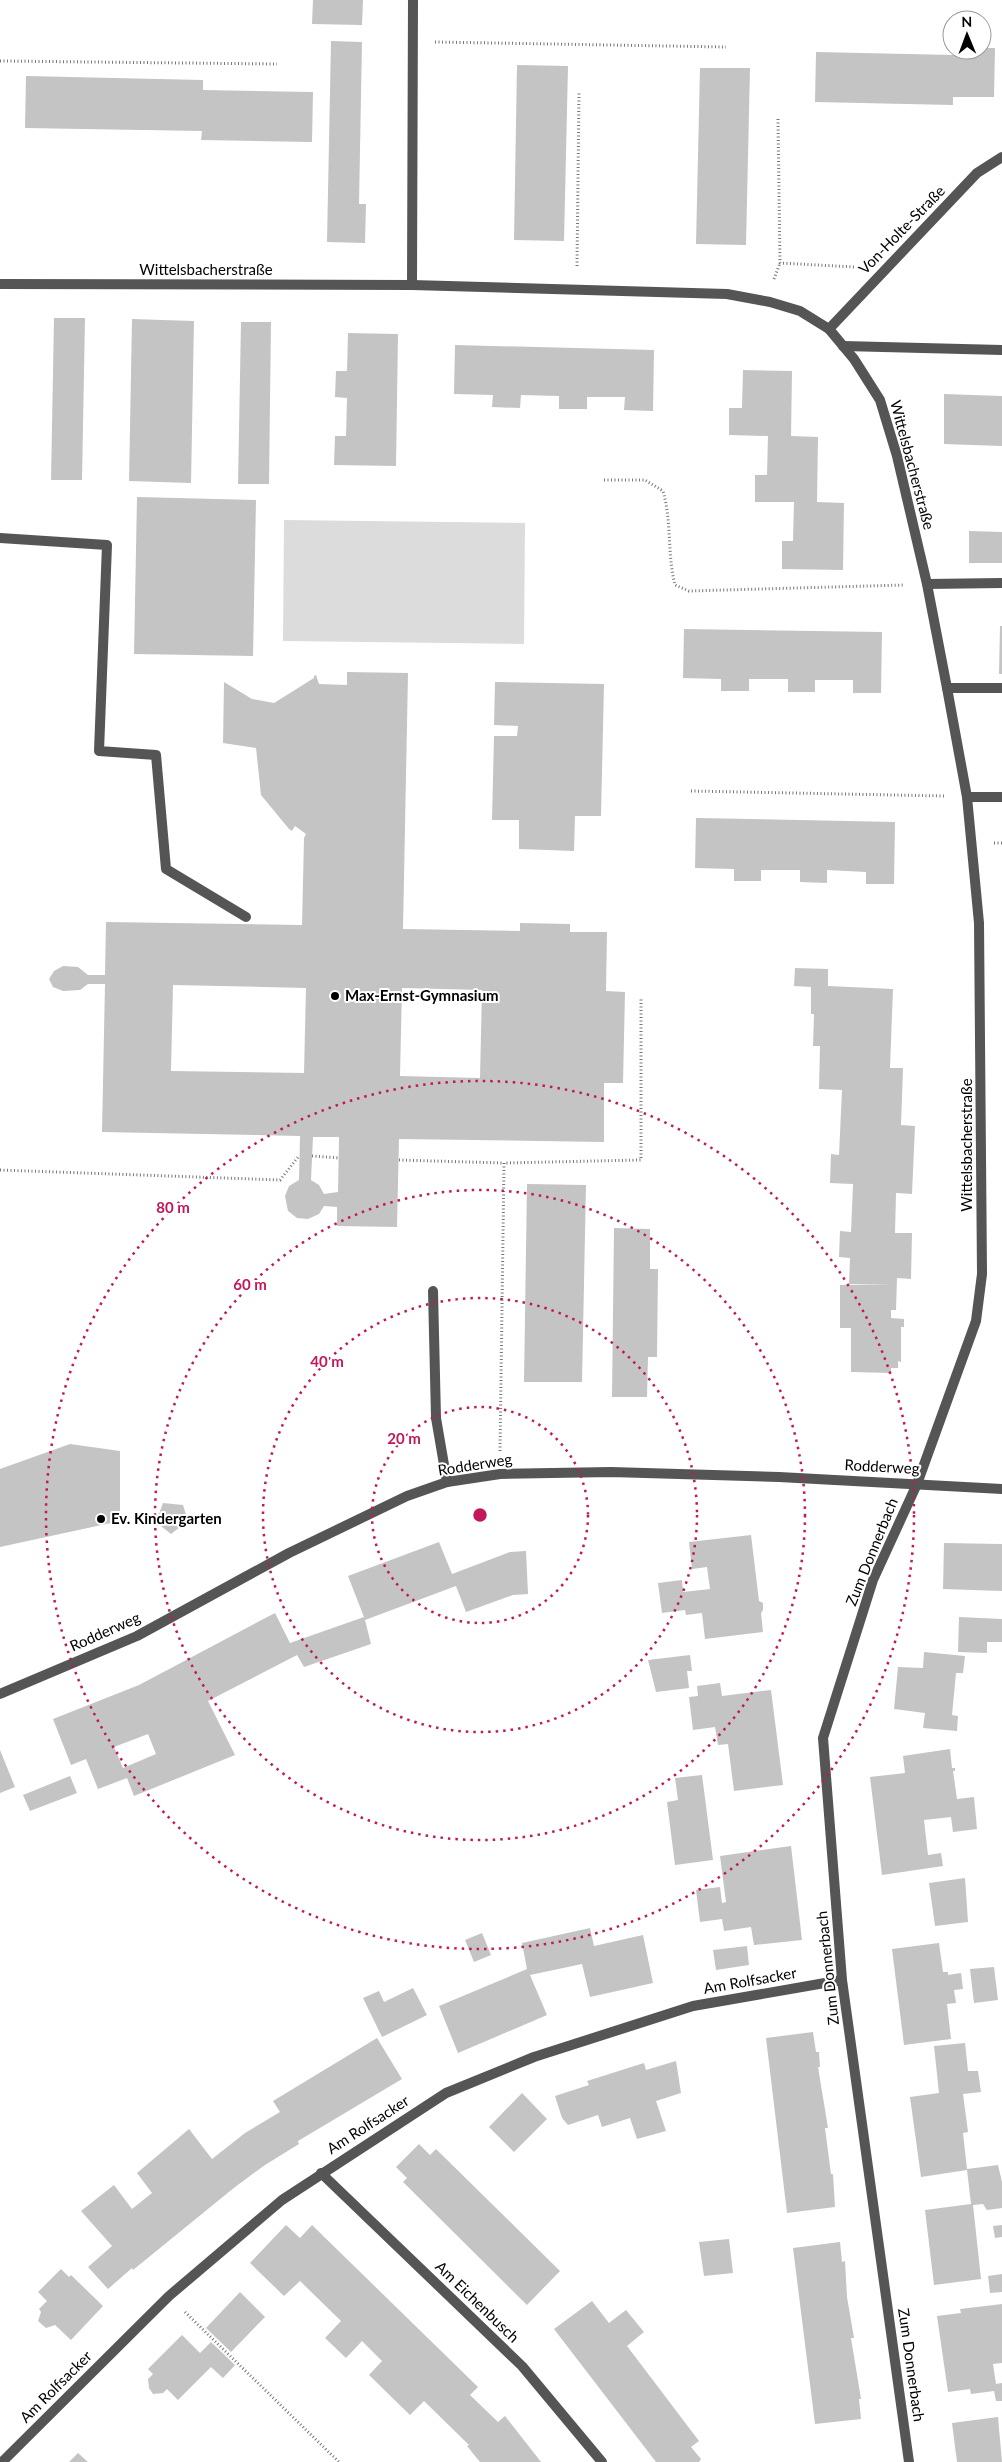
<svg xmlns="http://www.w3.org/2000/svg" width="1002" height="2462" viewBox="0 0 1002 2462" font-family="Lato,sans-serif">
	<rect width="100%" height="100%" fill="#fff"/>
	<path fill="#dcdcdc" d="M284 520 525 523 524 644 283 641Z"/>
	<g fill="#c4c4c4" fill-rule="evenodd">
		<path d="M313 0H363L362 25 312 24Z"/>
		<path d="M331 41 362 42 359 204H366L365 243 327 242Z"/>
		<path d="M982 48H995L994 97H953V105L815 102 816 52 954 55V50H982Z"/>
		<path d="M517 65 568 66 564 241 514 240Z"/>
		<path d="M700 68H750L746 245 696 244Z"/>
		<path d="M26 76 203 80V90L313 92 312 142 201 140 202 131 25 128Z"/>
		<path d="M54 318H85L82 480H51Z"/>
		<path d="M132 319 194 321 191 483 129 481Z"/>
		<path d="M241 322H271L269 484H238Z"/>
		<path d="M348 333 398 334 396 466 334 465 335 436H346L347 398 335 397 336 371H347Z"/>
		<path d="M455 345 654 350 653 411 624 410 625 397H587V409H559V396L521 395 520 408 492 407 493 395 454 394Z"/>
		<path d="M743 370 792 371 791 436 818 437 817 502 844 503 843 570 782 569V541H793L794 502H755V475H767L768 436 729 435V408H742Z"/>
		<path d="M944 394 1002 396V446L944 444Z"/>
		<path d="M137 497 256 500 253 656 134 654Z"/>
		<path d="M969 531 1002 532V563H969Z"/>
		<path d="M1000 626H1002V674H999Z"/>
		<path d="M684 629 882 632 881 693H853V680H815V692H788V679H749V691H721V679L683 678Z"/>
		<path d="M347 672 408 673 403 929 520 931V923L570 924V932H607L606 991 625 992 623 1083H604V1142L399 1139 397 1227 337 1226V1207L324 1206 319 1214 308 1219 297 1218 288 1211 285 1196 289 1186 299 1180 300 1136 102 1132 105 984H88L80 990 63 991 53 987 49 979 54 971 63 966 78 967 88 975H105L106 922 302 925 304 838 306 834 295 826 292 831 289 829 261 795 256 748 223 743 224 682 252 699 274 703 314 678V676L316 675 319 684 347 685ZM173 985 306 988 304 1073 171 1071ZM402 988 482 990 480 1078 400 1076ZM313 1137H339L338 1192 324 1194 319 1185 311 1180Z"/>
		<path d="M495 682 604 684 601 816H575L574 851 519 849V820H492L494 736H517L518 726 494 725Z"/>
		<path d="M696 818 895 822 894 884H866V872L827 870V883L800 882V870H761V881H734V869L695 868Z"/>
		<path d="M795 968 828 969V986L893 989 890 1068H903L901 1125 915 1126 912 1194 896 1193 895 1233H912L911 1279 897 1278 896 1310H891V1318L904 1319V1327H901V1362L898 1361V1368H891V1373L851 1372V1328H840V1285L894 1284H849L850 1258 839 1257 840 1231 851 1232 853 1184 830 1183 831 1154 839 1155 842 1090 819 1089 820 1046H813L814 1014H811V987L794 986Z"/>
		<path d="M527 1184 586 1185 582 1382H524Z"/>
		<path d="M614 1228 650 1229V1269H658L657 1357H648L647 1397H612Z"/>
		<path d="M70 1444 120 1451V1521L0 1547V1469Z"/>
		<path d="M163 1503 183 1505 188 1521 171 1534 156 1522Z"/>
		<path d="M751 1535 759 1601 763 1603V1610L761 1613 763 1632 705 1639 702 1613 686 1615 685 1610 662 1613 658 1583 682 1580 683 1592 710 1589 707 1567 692 1569 689 1542Z"/>
		<path d="M439 1542 452 1574 510 1552 526 1551 528 1594 513 1595 466 1612 456 1586 365 1620 371 1644 304 1667 297 1655 208 1701 235 1755 134 1796 127 1778 98 1789 86 1759 71 1765 53 1719 139 1685 275 1613 290 1643 364 1617 348 1576ZM148 1734 156 1754 123 1768 114 1747Z"/>
		<path d="M944 1543 1002 1544V1591L943 1589Z"/>
		<path d="M959 1617 1002 1619V1642H987V1653L958 1652Z"/>
		<path d="M924 1652 965 1656 963 1673H956L952 1715 958 1716 957 1731 923 1728 925 1713 894 1709 898 1667 923 1668Z"/>
		<path d="M690 1655 692 1671H687L689 1688 656 1692 648 1660Z"/>
		<path d="M720 1683 722 1696 771 1690 783 1785 734 1791 728 1744 718 1745 715 1727 693 1730 689 1697 698 1696 697 1686Z"/>
		<path d="M950 1749 952 1768H955V1771H953L957 1799 974 1797 977 1829 953 1832 951 1817 924 1820 928 1855 941 1853 943 1866 882 1875 870 1777 905 1773 903 1756Z"/>
		<path d="M0 1750 15 1787 0 1793Z"/>
		<path d="M702 1775 713 1860 675 1865 667 1802 678 1800 675 1778Z"/>
		<path d="M70 1776 77 1793 30 1811 23 1795Z"/>
		<path d="M791 1846 802 1940 754 1945 751 1927 724 1931 722 1919 700 1922 696 1890 720 1887 722 1903 726 1902 720 1856Z"/>
		<path d="M965 1878 968 1922 935 1926 929 1883Z"/>
		<path d="M590 1928 594 1946 643 1935 653 1983 590 1997 582 1964 530 1975 547 2015 458 2053 439 2006 527 1969 522 1943Z"/>
		<path d="M482 1933 491 1955 474 1962 465 1940Z"/>
		<path d="M939 1943 943 1972H948V1975L961 1973 963 1989 954 1990 956 2003 947 2004 951 2039 904 2045 892 1949Z"/>
		<path d="M747 1946 749 1965 716 1970 713 1950Z"/>
		<path d="M994 1967 998 2000 974 2003 970 1969Z"/>
		<path d="M413 1988 427 2015 382 2037 363 1998 379 1991 384 2002Z"/>
		<path d="M813 2032 816 2052H819L820 2067H818L828 2128H825L831 2174H833L835 2207 787 2213 766 2038Z"/>
		<path d="M377 2038 402 2079 298 2141 299 2144 265 2165 235 2187 133 2270 132 2268 108 2289 88 2267 112 2246 81 2211 114 2185 132 2209 152 2193 137 2173 189 2129 212 2159 245 2133 280 2112 273 2101Z"/>
		<path d="M965 2043 968 2071H978L981 2092 963 2094 968 2132 963 2133 967 2169 998 2165 1002 2182V2208L987 2210 983 2204 973 2205 981 2279 934 2285 925 2210 971 2204 967 2170 921 2177 910 2097 939 2093 934 2046Z"/>
		<path d="M676 2061 681 2093 656 2101 666 2131 637 2139 630 2118 602 2127 598 2115 568 2125 562 2118 555 2096 589 2085 587 2081 644 2063 646 2070Z"/>
		<path d="M522 2093 547 2119 514 2152 489 2127Z"/>
		<path d="M419 2144 430 2155 436 2149 560 2271 527 2305 403 2182 407 2178 396 2167Z"/>
		<path d="M286 2225 300 2238 312 2225 478 2387 470 2395 498 2422 505 2416 541 2462H480L467 2446 469 2445 424 2401 410 2415 369 2375 382 2361 362 2341 346 2358 325 2338 341 2321 300 2281 284 2296 250 2263Z"/>
		<path d="M1002 2225V2237L995 2238 993 2226Z"/>
		<path d="M729 2239 733 2273 704 2276 699 2242Z"/>
		<path d="M840 2242 842 2262 845 2261 847 2297 854 2338H851L861 2399H859L861 2419 815 2424 793 2248Z"/>
		<path d="M61 2269 69 2277 71 2275 103 2306 71 2340 55 2325 46 2328 38 2321 41 2312 39 2309 47 2301 38 2292Z"/>
		<path d="M1002 2274V2292L990 2293 988 2276Z"/>
		<path d="M240 2292 265 2317 231 2352 206 2328Z"/>
		<path d="M592 2301 609 2323 626 2310 644 2332 627 2346 699 2441 691 2447 701 2459 699 2462H656L554 2329Z"/>
		<path d="M1002 2304V2363L993 2364 996 2384 1002 2383V2401H996L994 2391 971 2394 970 2389 948 2392 937 2316 961 2313 960 2309Z"/>
		<path d="M182 2335 200 2353 211 2342 235 2365 223 2378 211 2367 178 2400 167 2389 163 2393 153 2394 149 2388 148 2379 153 2374 148 2369Z"/>
		<path d="M998 2417 1002 2462H957L952 2423Z"/>
		<path d="M78 2453 88 2462H69Z"/>
	</g>
	<g fill="none" stroke-linecap="round" stroke-linejoin="round">
		<g stroke="#777" stroke-width="3" stroke-dasharray="1 2.5" stroke-linecap="butt">
			<path d="M435 42 726 47"/>
			<path d="M0 61 277 64"/>
			<path d="M778 119 780 263 854 267"/>
			<path d="M577 266 579 93"/>
			<path d="M774 279 780 263"/>
			<path d="M604 480H645L663 491C672 522 667 554 675 585L689 591 904 585"/>
			<path d="M691 791 944 796"/>
			<path d="M994 843H1002"/>
			<path d="M312 1156 339 1158"/>
			<path d="M399 1160 504 1163"/>
			<path d="M0 1170 280 1180 299 1156"/>
			<path d="M500 1451 504 1163 641 1160V997"/>
			<path d="M185 2312 339 2462"/>
		</g>
		<g stroke="#555" stroke-width="10">
			<path d="M843 346 1002 350"/>
			<path d="M0 538 107 545 99 751 156 755 166 869 246 917"/>
			<path d="M927 584 1002 583"/>
			<path d="M947 688H1002"/>
			<path d="M967 797H1002"/>
			<path d="M433 1291 436 1418 447 1482"/>
		</g>
		<g stroke="#555" stroke-width="10">
			<path d="M0 284 412 285 727 294 770 302 800 311 829 329 854 359 880 400 897 456 927 584 947 688 967 797 979 923 982 1274 976 1321 917 1484 873 1580 823 1738 842 1980 909 2462"/>
			<path d="M412 285 413 0"/>
			<path d="M829 329 977 173 1002 157"/>
			<path d="M0 1694 137 1636 289 1553 407 1496 447 1482 500 1474 611 1472 779 1477 1002 1489"/>
			<path d="M321 2173 522 2366 602 2462"/>
			<path d="M2 2462 169 2296 282 2200 446 2093 534 2057 693 2006 842 1980"/>
		</g>
	</g>
	<g fill="none" stroke="#c2185b" stroke-width="2.5" stroke-dasharray="2.5 5">
		<circle cx="480" cy="1515" r="108"/>
		<circle cx="480" cy="1515" r="217"/>
		<circle cx="480" cy="1515" r="325"/>
		<circle cx="480" cy="1515" r="434"/>
	</g>
	<g fill="#000" stroke="#fff" stroke-width="2">
		<circle cx="335" cy="996" r="5"/>
		<circle cx="101" cy="1519" r="5"/>
	</g>
	<g text-anchor="middle" stroke-width="4" stroke-linejoin="round" paint-order="stroke">
		<g font-size="15" fill="#000" stroke="#fff">
			<text transform="translate(902 230) rotate(-46)" y="5">Von-Holte-Straße</text>
			<text x="206" y="275">Wittelsbacherstraße</text>
			<text transform="translate(912 465) rotate(75)" y="5">Wittelsbacherstraße</text>
			<text transform="translate(967 1145) rotate(-90)" y="5">Wittelsbacherstraße</text>
			<text transform="translate(475 1465) rotate(-9)" y="5">Rodderweg</text>
			<text transform="translate(882 1467) rotate(3)" y="5">Rodderweg</text>
			<text transform="translate(872 1552) rotate(-68)" y="5">Zum Donnerbach</text>
			<text transform="translate(105 1632) rotate(-24)" y="5">Rodderweg</text>
			<text transform="translate(828 1968) rotate(-96)" y="5">Zum Donnerbach</text>
			<text transform="translate(750 1981) rotate(-10)" y="5">Am Rolfsacker</text>
			<text transform="translate(368 2125) rotate(-33)" y="5">Am Rolfsacker</text>
			<text transform="translate(477 2302) rotate(44)" y="5">Am Eichenbusch</text>
			<text transform="translate(911 2365) rotate(82)" y="5">Zum Donnerbach</text>
			<text transform="translate(56 2387) rotate(-45)" y="5">Am Rolfsacker</text>
		</g>
		<g font-size="15" font-weight="bold" fill="#000" stroke="#fff" text-anchor="start">
			<text x="345" y="1001">Max-Ernst-Gymnasium</text>
			<text x="111" y="1524">Ev. Kindergarten</text>
		</g>
	</g>
	<circle cx="480" cy="1515" r="8" fill="#c2185b" stroke="#fff" stroke-width="2.5"/>
	<g font-size="15" text-anchor="middle" font-weight="bold" fill="#c2185b" stroke="#fff" stroke-width="4" stroke-linejoin="round" paint-order="stroke">
		<text x="173" y="1213">80 m</text>
		<text x="250" y="1290">60 m</text>
		<text x="327" y="1367">40 m</text>
		<text x="404" y="1444">20 m</text>
	</g>
	<g transform="translate(967 35) rotate(359)"><circle r="24" fill="#ffffff" stroke="#999999"/>
	<path d="M0-4L9 19L0 12L-9 19Z" fill="#000000"/>
	<text y="-8" font-size="14" font-weight="bold" text-anchor="middle" fill="#000000">N</text>
	</g>
</svg>
